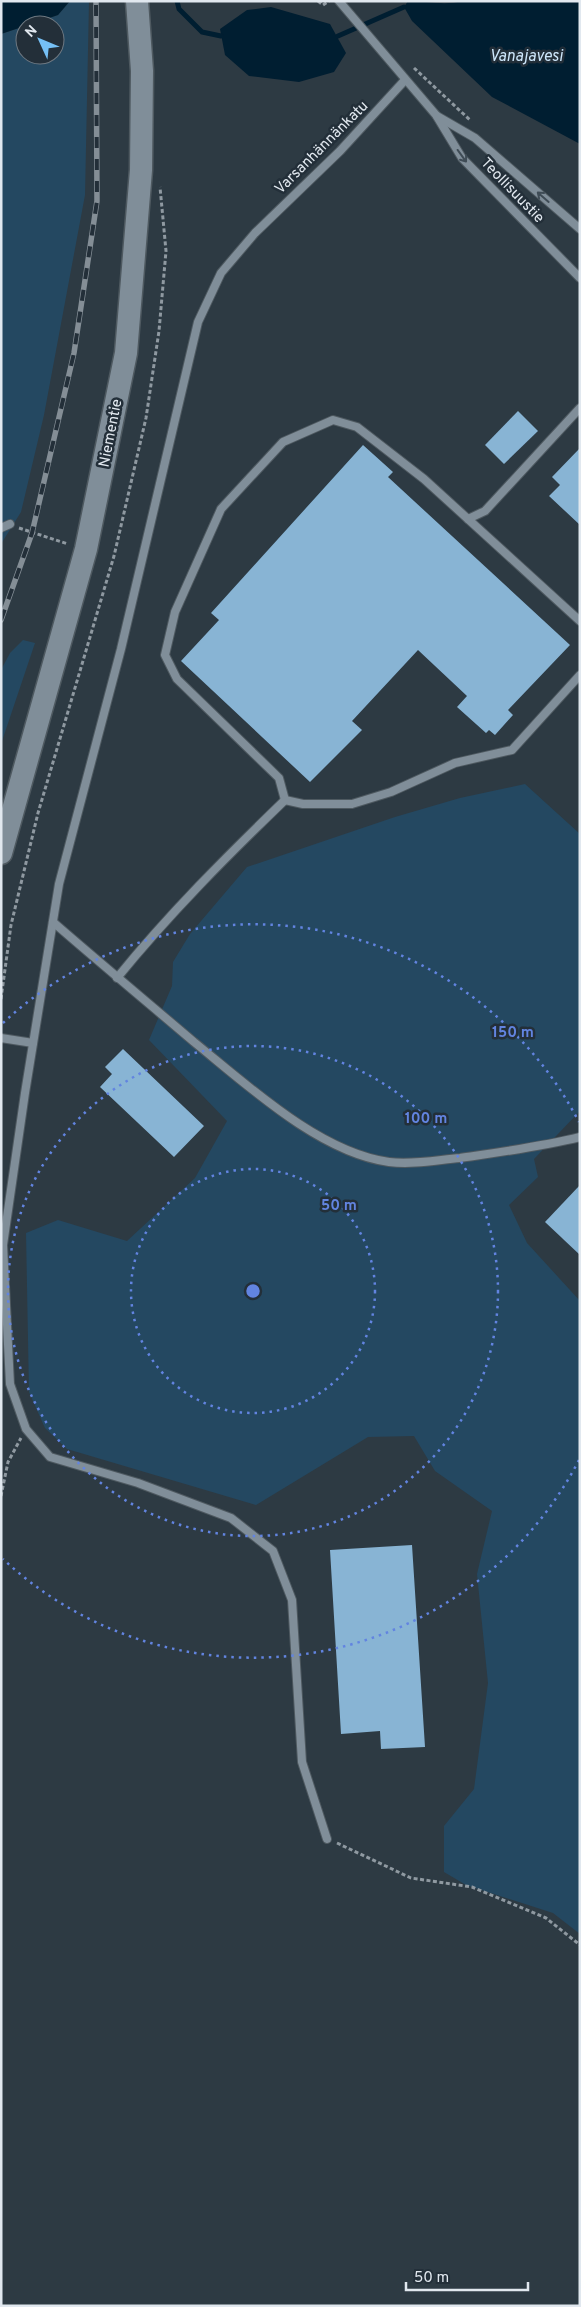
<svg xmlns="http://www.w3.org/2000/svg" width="581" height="2307" viewBox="0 0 581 2307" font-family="Overpass,sans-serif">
	<rect width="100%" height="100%" fill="#2d3a43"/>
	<g fill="#244861">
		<path d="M70 1H89L85 195 44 415 21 512 1 544V34L25 26V55H55V25H29L58 15Z"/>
		<path d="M23 640 35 643 1 744V670L10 653Z"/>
		<path d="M525 784 580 834V1111L534 1159 538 1177 509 1205 527 1243 580 1301V1934L553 1913 466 1885 444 1872V1826L474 1789 488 1683 477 1574 492 1511 435 1471 414 1436 368 1437 256 1505 67 1449 45 1428 29 1392 26 1233 58 1220 127 1241 195 1178 227 1121 149 1040 172 986 173 962 190 934 247 867 395 817 460 798Z"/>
	</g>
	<g fill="#001e31">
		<path d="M1 1H70L58 15 1 34Z"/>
		<path d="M408 1C426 1 445 6 462 1H580V144L492 97 412 21 404 7Z"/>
		<path d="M271 7 330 24 346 53 334 72 299 82 249 76 225 55 220 29 247 10Z"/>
	</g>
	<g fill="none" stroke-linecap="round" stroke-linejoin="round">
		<g stroke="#001e31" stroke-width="5">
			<path d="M177 1 179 9 202 32 221 36"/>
			<path d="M338 36 404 7"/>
		</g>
	</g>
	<g fill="#88b4d4">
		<path d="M518 411 538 431 504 464 485 445Z"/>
		<path d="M363 445 393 472 388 477 570 645 508 710 513 715 495 735 489 730 486 733 457 707 467 696 418 650 352 721 362 730 310 782 181 661 219 620 211 613Z"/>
		<path d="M580 448V525L549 496 560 485 552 477Z"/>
		<path d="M123 1049 204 1126 174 1157 100 1087 112 1074 105 1067Z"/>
		<path d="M580 1185V1255L545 1222Z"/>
		<path d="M412 1545 425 1747 381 1749 380 1731 341 1734 330 1550Z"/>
	</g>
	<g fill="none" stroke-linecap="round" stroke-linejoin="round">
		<defs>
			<g id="service">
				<path d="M339 1 436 115 462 158 580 278"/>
				<path d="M437 116 475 138 580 229"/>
				<path d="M468 519 485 511 580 408"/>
				<path d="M1 528 10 524"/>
				<path d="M285 800 279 778 177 679 165 655 175 612 221 509 283 442 333 420 357 427 424 479 580 621"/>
				<path d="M285 800 303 804H352L391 792 455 763 512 750 580 675"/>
				<path d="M53 922C99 962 147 1002 194 1042 247 1085 320 1153 389 1162 413 1165 437 1160 460 1158 501 1152 540 1147 580 1137"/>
				<path d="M117 978C169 914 226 857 285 800"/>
				<path d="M1 1038 33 1043"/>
				<path d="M327 1839 302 1762 292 1600 273 1551 231 1518 138 1483 50 1457 26 1429 10 1384 3 1245 25 1093 59 884 121 649 198 322 221 273 255 233 340 151 405 80"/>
			</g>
			<path id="secondary" d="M1 853 86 549 126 353 141 170 142 71 137 1"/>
		</defs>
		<use href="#service" stroke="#4e5960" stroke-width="10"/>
		<use href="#secondary" stroke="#4e5960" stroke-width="25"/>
		<g stroke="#8f99a1" stroke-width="3" stroke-dasharray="4 2.5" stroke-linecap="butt">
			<path d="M318 1 323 5 329 1"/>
			<path d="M414 68 470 120"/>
			<path d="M19 528 68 544"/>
			<path d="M1 999 11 925 38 813 114 556 146 418 159 331 166 251 160 187"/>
			<path d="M1 1496 8 1462 21 1438"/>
			<path d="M337 1843 411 1878 472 1887 546 1918 580 1945"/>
		</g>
		<use href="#service" stroke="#808e99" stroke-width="8"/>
		<use href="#secondary" stroke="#808e99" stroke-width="22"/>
		<defs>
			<path id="rail" d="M1 620 32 533 74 353 97 201 96 1"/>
		</defs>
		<use href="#rail" stroke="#848e96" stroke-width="5.5"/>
		<use href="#rail" stroke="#232f39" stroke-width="4" stroke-dasharray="11" stroke-linecap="butt"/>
	</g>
	<defs><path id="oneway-shaft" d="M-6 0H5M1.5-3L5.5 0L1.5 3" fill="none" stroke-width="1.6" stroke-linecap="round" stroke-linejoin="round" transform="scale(1.25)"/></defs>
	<g stroke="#3f4c56">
		<use href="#oneway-shaft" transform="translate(462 156) rotate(54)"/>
		<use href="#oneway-shaft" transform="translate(543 197) rotate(-139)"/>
	</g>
	<g fill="none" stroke="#6284e0" stroke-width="2.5" stroke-dasharray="2.5 5">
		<circle cx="253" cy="1291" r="122"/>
		<circle cx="253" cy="1291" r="245"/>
		<path d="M579 1460A367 367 0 0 1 3 1559M3 1023A367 367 0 0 1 579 1122"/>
	</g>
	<g text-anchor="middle" stroke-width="5" stroke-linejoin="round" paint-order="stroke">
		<g font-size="15" fill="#e1e8ef" stroke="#232f39">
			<text transform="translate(321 147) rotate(-45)" y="5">Varsanhännänkatu</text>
			<text transform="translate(513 190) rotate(46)" y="5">Teollisuustie</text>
			<text transform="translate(110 433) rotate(-79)" y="5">Niementie</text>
		</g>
		<g font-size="16" font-style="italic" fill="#cee7fb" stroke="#232f39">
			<text x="526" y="61">Vanajavesi</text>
		</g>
	</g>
	<circle cx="253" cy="1291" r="8" fill="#6284e0" stroke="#232f39" stroke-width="2.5"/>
	<g font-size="15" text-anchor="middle" font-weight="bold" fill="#6284e0" stroke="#232f39" stroke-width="5" stroke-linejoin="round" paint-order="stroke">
		<text x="513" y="1037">150 m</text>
		<text x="426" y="1123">100 m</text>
		<text x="339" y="1210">50 m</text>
	</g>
	<rect width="581" height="2307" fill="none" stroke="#e1e8ef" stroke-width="5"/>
	<g transform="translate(40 40) rotate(314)"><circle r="24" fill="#232f39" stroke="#6f7982"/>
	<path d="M0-4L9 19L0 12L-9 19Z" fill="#75c0f6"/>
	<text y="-8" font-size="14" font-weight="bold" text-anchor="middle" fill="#e1e8ef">N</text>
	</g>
	<path d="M406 2282v8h122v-8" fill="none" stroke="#e1e8ef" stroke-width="2.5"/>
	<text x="414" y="2282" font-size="15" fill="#e1e8ef" stroke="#232f39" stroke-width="4" paint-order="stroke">50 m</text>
</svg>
